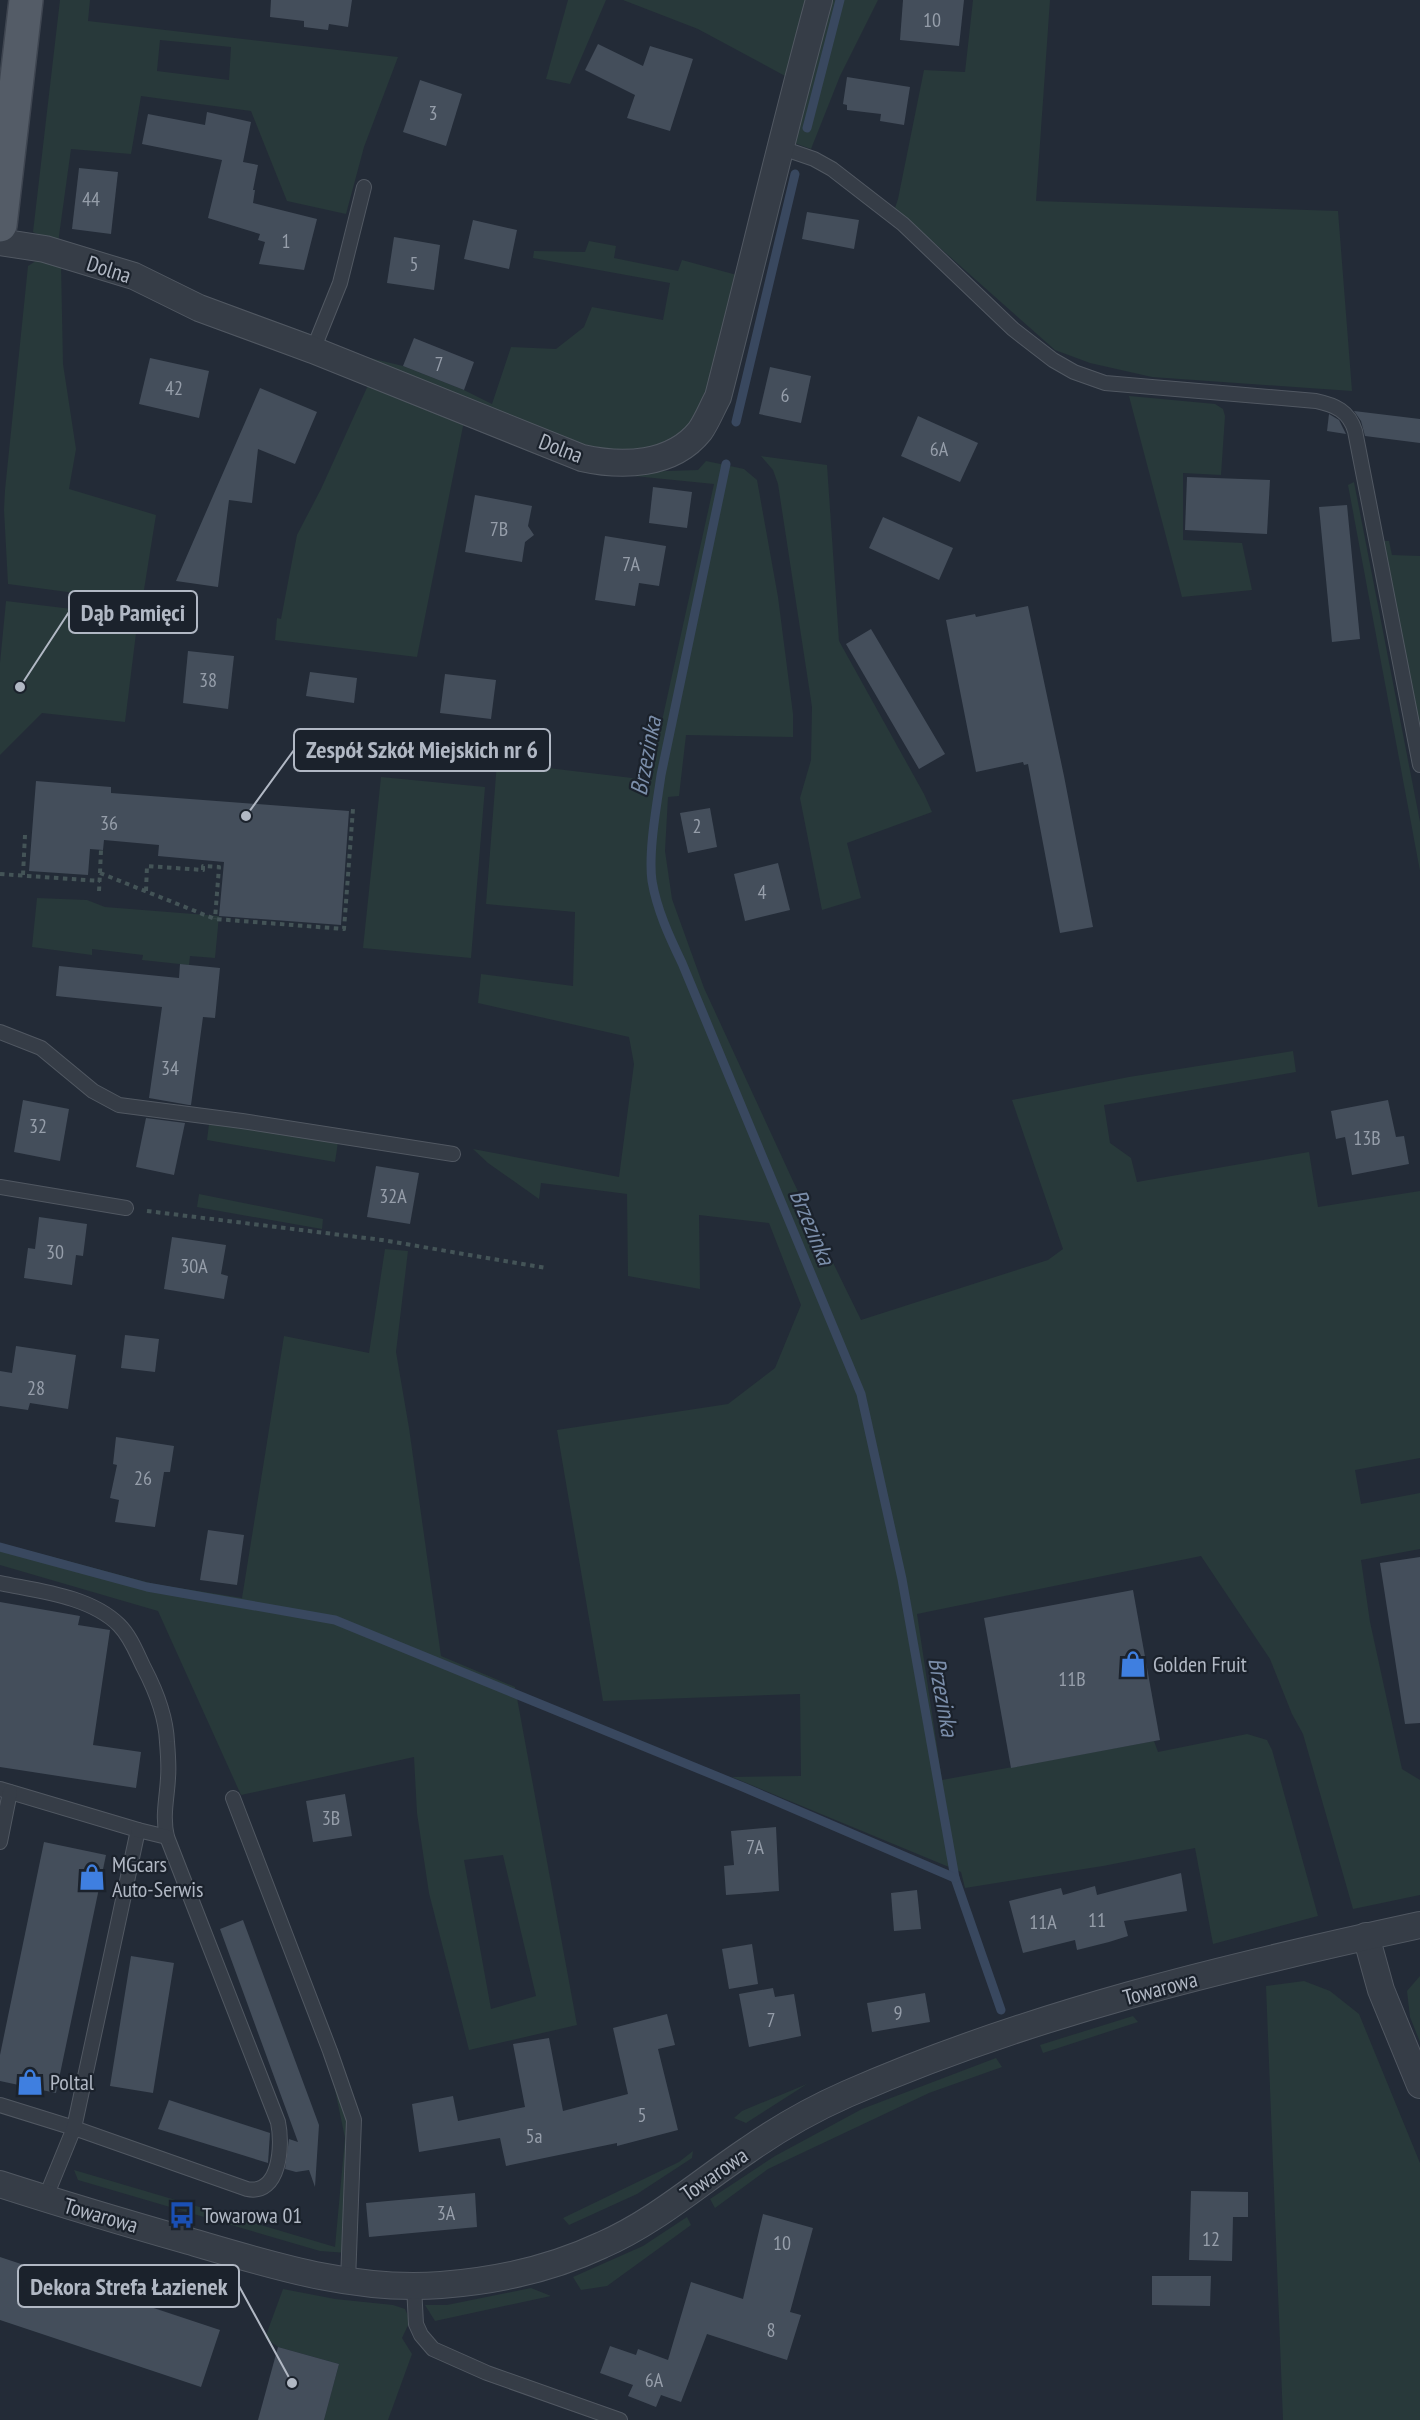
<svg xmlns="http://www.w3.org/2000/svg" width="1420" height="2420" viewBox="0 0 1420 2420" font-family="'PT Sans Narrow',sans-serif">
	<rect width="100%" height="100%" fill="#232b37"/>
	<g fill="#28393a" fill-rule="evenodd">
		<path d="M60 0H90L88 21 398 57 364 147 346 214 287 201 251 111 141 96 131 154 71 149 58 243 33 232ZM160 40 231 47 229 80 157 71Z"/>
		<path d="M568 0H606L570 84 546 79Z"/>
		<path d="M623 0H810L787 77 698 29Z"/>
		<path d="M827 0H878L840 76 811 149 794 143Z"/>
		<path d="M973 0H1050L1036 201 1338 211 1352 391 1152 377 1090 363 1055 350 895 208 898 199 924 70 965 72Z"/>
		<path d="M589 241 616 246 614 258 678 271 682 260 744 277 711 396 692 429 650 452 585 449 341 351 403 366 464 390 492 404 511 347 556 349 584 327 592 307 663 320 670 283 533 258 534 251 585 252Z"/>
		<path d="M39 259 61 264 63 364 76 449 69 489 156 515 142 602 8 584 4 510 5 490 28 266Z"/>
		<path d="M370 381 464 421 417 657 275 640 277 618 281 619 297 535 321 489Z"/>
		<path d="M1129 396 1215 404 1223 409 1225 416 1221 475 1183 473V540L1242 543 1252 590 1182 597Z"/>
		<path d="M761 456 827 465 839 641 924 794 932 812 847 843 861 898 822 910 800 798 811 760 812 707 778 484 773 470Z"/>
		<path d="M706 461 744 469 757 480 778 597 793 714V737L686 735 679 796 668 797 665 851 672 899 704 988 793 1181 861 1320 1048 1260 1063 1249 1012 1100 1129 1077 1293 1051 1296 1072 1104 1105 1110 1143 1131 1158 1137 1182 1309 1152 1318 1207 1420 1191V1458L1355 1470 1361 1504 1420 1493V1549L1361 1560 1370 1622 1402 1769 1420 1780V1895L1353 1909 1303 1734 1292 1714 1270 1659 1201 1556 917 1614 942 1780 1154 1741 1158 1752 1247 1734 1267 1740 1272 1750 1318 1916 1213 1944 1195 1848 1103 1866 965 1888 961 1872 732 1777 801 1776 800 1694 603 1701 557 1430 728 1404 775 1368 801 1305 769 1223 699 1215 700 1289 628 1276 627 1194 541 1183 539 1199 488 1163 473 1149 619 1177 634 1064 629 1037 478 1003 481 974 573 986 575 912 486 904 497 762 649 780 714 484 634 476 636 472 698 470Z"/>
		<path d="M1354 482 1420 822V871L1348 485Z"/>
		<path d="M1382 541H1389L1392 555 1420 556V741Z"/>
		<path d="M6 601 138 617 125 722 42 713 0 755V663Z"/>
		<path d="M381 777 485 787 471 958 363 948Z"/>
		<path d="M37 898 87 900 105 907 219 916 215 958 190 956 189 965 142 960 143 955 92 949V955L32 947Z"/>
		<path d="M209 1124 338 1142 335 1162 207 1140Z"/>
		<path d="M199 1194 323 1219 322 1229 197 1207Z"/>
		<path d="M385 1249 408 1251 396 1352 409 1428 441 1656 515 1687 577 2025 469 2050 429 1893 417 1813 414 1757 241 1795 158 1611 0 1565V1543L154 1584 242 1598 284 1336 369 1353ZM503 1855 536 1996 491 2009 464 1860Z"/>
		<path d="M1420 1976V2042L1410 2017 1407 1991Z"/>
		<path d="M1304 1981 1330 1991 1359 2014 1420 2163V2420H1283L1266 1986Z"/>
		<path d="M1133 2016 1138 2022 1043 2053 1040 2045Z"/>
		<path d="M996 2058 1002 2067 929 2093 768 2169 715 2208 710 2199 775 2156 862 2109Z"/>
		<path d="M807 2084 746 2123 734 2118 742 2111Z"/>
		<path d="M334 2085 348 2123 347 2253 320 2251 78 2180 74 2170 335 2247 345 2138Z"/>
		<path d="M693 2151 692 2158 637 2194 569 2225 563 2218 679 2162Z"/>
		<path d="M687 2217 691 2225 607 2286 581 2290 573 2277 643 2246Z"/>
		<path d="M531 2288 551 2296 435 2321 425 2305H447Z"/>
		<path d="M283 2289 335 2299 393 2305 405 2309 410 2321 402 2338 412 2354 388 2420H324L339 2364 278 2347 265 2338Z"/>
	</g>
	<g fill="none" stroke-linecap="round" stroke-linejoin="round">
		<g stroke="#39485f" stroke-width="9">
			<path d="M807 128 840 0"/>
			<path d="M736 422 795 174"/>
			<path d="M726 464 661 775C657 804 648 852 652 881 657 910 669 936 682 963L861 1394 902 1579 955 1878 1001 2010"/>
			<path d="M0 1547 147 1587 335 1620 743 1787 955 1878"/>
		</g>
	</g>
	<g fill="#444e5b">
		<path d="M271 0H352L348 27 329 24 328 30 304 27V21L270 17Z"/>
		<path d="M903 0H964L959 46 900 40Z"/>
		<path d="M598 44 643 66 650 46 693 59 670 131 627 118 635 95 585 70Z"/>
		<path d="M847 77 910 87 904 125 880 121 881 114 847 110V105L843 104Z"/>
		<path d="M420 80 462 94 446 146 403 132Z"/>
		<path d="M207 112 251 122 243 162 258 165 253 190H255L253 203 317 219 304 270 259 264 265 242 258 240 260 234 208 218 222 160 142 144 148 114 205 125Z"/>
		<path d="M79 168 118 172 111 234 72 229Z"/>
		<path d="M807 212 859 220 854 249 802 239Z"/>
		<path d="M473 220 517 230 509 269 464 259Z"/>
		<path d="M394 237 440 245 434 290 387 283Z"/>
		<path d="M414 338 474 362 464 390 403 366Z"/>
		<path d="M150 358 209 371 199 418 139 404Z"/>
		<path d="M770 367 811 376 801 423 759 414Z"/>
		<path d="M260 388 317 412 295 464 258 449 252 503 229 500 218 587 176 581Z"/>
		<path d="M1354 411 1420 419V443L1365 436 1361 421Z"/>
		<path d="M1329 414 1339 420 1346 434 1327 431Z"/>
		<path d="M918 416 978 443 960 482 901 456Z"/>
		<path d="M1187 477 1270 480 1267 534 1185 530Z"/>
		<path d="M653 487 692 492 687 528 649 523Z"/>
		<path d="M475 495 532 506 528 526 534 535 525 542 522 562 465 552Z"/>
		<path d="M1347 505 1360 639 1332 642 1319 507Z"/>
		<path d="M883 517 953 548 939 580 869 548Z"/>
		<path d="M605 536 666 546 659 586 639 583 635 606 595 600Z"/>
		<path d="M1028 606 1064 776 1093 927 1060 933 1028 764 1024 765 1023 762 976 772 946 620 975 614 976 617Z"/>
		<path d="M871 629 945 754 919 769 846 644Z"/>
		<path d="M188 651 234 656 228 709 183 703Z"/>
		<path d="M310 672 357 678 354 703 306 696Z"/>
		<path d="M445 674 496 680 491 719 440 713Z"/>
		<path d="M36 781 111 787V793L349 811 341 925 219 916 224 862 158 856 159 845 104 840 103 850 90 849 88 875 29 871Z"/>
		<path d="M710 808 717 847 688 853 680 813Z"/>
		<path d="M778 863 790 910 745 921 734 874Z"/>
		<path d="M180 964 220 968 215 1018 203 1017 191 1105H189L149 1098 162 1007 56 996 59 966 179 978Z"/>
		<path d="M23 1100 69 1109 60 1161 14 1152Z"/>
		<path d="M1388 1100 1396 1137 1404 1136 1409 1164 1352 1175 1345 1137 1336 1139 1331 1111Z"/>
		<path d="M146 1118 185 1123 174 1175 136 1167Z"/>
		<path d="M376 1166 419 1173 410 1224 367 1217Z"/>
		<path d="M39 1217 87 1224 83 1256 76 1255 72 1285 24 1278 28 1248 35 1249Z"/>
		<path d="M172 1237 226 1245 221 1274 228 1276 224 1299 164 1289Z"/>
		<path d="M125 1335 159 1339 155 1372 121 1368Z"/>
		<path d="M16 1346 76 1355 68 1409 30 1403 28 1410 0 1406V1371L12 1373Z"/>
		<path d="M116 1437 174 1446 170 1472H164L155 1527 115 1522 119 1500 110 1498 117 1465 113 1464Z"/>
		<path d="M208 1530 244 1535 237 1585 200 1580Z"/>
		<path d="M1420 1557V1723L1405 1724 1380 1563Z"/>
		<path d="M1133 1590 1160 1740 1011 1768 984 1618Z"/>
		<path d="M0 1602 80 1616 78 1625 110 1630 93 1745 141 1752 136 1788 0 1767Z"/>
		<path d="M345 1794 352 1836 313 1842 306 1801Z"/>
		<path d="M776 1827 779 1891 726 1895 724 1866 734 1865 731 1831Z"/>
		<path d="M44 1842 106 1855 56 2093 0 2081V2055Z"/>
		<path d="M1181 1873 1187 1911 1124 1921 1128 1936 1109 1942 1077 1950 1075 1940 1023 1953 1009 1901 1061 1888 1063 1895 1095 1886 1097 1895Z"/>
		<path d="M917 1890 921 1929 894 1931 891 1893Z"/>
		<path d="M243 1920 319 2125 315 2187 309 2170 296 2172 285 2169 289 2139 298 2142 220 1929Z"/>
		<path d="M752 1944 758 1984 729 1989 722 1949Z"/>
		<path d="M131 1956 174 1963 153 2093 110 2086Z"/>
		<path d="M773 1988 775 1997 794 1994 801 2036 749 2047 739 1994Z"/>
		<path d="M925 1993 930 2022 872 2032 867 2003Z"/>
		<path d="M667 2014 675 2045 658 2049 678 2130 617 2146V2143L506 2166 500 2138 419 2152 412 2104 453 2096 458 2121 525 2107 513 2044 549 2038 563 2111 628 2094 613 2028Z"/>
		<path d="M169 2100 270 2133 268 2163 158 2129Z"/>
		<path d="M1191 2191 1248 2192V2217H1233L1232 2261 1189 2260Z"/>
		<path d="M475 2193 477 2227 369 2237 366 2203Z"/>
		<path d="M763 2214 813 2228 790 2312 801 2315 787 2360 707 2334 681 2402 661 2395 656 2407 628 2396 633 2385 600 2373 610 2346 636 2355 638 2349 668 2360 691 2282 743 2299Z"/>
		<path d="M0 2257 220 2330 201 2387 0 2320Z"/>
		<path d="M1152 2276H1211L1210 2306 1152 2305Z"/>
		<path d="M278 2347 339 2364 324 2420H258Z"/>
	</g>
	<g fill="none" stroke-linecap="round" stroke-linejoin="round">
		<defs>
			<g id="service">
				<path d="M782 148 814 159 832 169 903 224 1013 329 1053 360 1074 372 1105 383 1316 401C1335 405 1349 411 1355 431L1420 765"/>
				<path d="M313 350 340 283 364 187"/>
				<path d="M0 1032 41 1048 93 1091 119 1105 242 1121 453 1154"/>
				<path d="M0 1187 126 1208"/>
				<path d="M0 1583C38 1591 90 1596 119 1625 131 1637 137 1654 144 1668 156 1691 166 1716 167 1742 168 1754 169 1767 168 1778 167 1799 162 1816 167 1837L278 2122C283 2145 280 2196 247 2189L74 2128 0 2105"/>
				<path d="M0 1789 138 1830 74 2128 45 2199"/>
				<path d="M233 1798 330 2051 354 2120 348 2281"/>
				<path d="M138 1830 167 1837"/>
				<path d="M0 1842 10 1792"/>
				<path d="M414 2286 416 2324 421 2335 433 2349 487 2373 620 2420"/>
			</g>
			<g id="minor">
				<path d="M0 242 45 249 134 276 199 308 313 350 582 458C622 467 672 466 700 431 707 421 712 408 718 397 752 265 783 132 819 0"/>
				<path d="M1366 1936 1381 1990 1420 2085"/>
				<path d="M0 2184C62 2204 126 2223 189 2241 271 2265 355 2292 441 2285 495 2281 553 2268 602 2245 655 2222 700 2182 748 2150 778 2129 813 2109 847 2094 1029 2014 1226 1967 1420 1925"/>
			</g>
			<path id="primary" d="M0 225 26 0"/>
		</defs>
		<use href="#service" stroke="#515862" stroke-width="16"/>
		<use href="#minor" stroke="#515862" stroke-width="28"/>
		<use href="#primary" stroke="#3f4651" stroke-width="36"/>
		<g stroke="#445457" stroke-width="4" stroke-dasharray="4.5 4.5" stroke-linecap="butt">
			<path d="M100 873 101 850"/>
			<path d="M0 874 100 881"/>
			<path d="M23 875 25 835"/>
			<path d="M99 891 100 873 215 919 344 929 353 809"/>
			<path d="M146 891 147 866 203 870V866L219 867 215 919"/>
			<path d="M147 1211 382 1240 546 1268"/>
		</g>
		<use href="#service" stroke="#363d47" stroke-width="14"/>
		<use href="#minor" stroke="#363d47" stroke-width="26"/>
		<use href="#primary" stroke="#545c67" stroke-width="33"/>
	</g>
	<defs>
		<symbol id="shop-bare" viewBox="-9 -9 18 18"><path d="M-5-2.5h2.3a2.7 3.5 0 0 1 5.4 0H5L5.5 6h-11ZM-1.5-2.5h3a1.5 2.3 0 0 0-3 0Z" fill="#3f7fe0" stroke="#1b222c" stroke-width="2.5" paint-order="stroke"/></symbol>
		<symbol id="bus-bare" viewBox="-9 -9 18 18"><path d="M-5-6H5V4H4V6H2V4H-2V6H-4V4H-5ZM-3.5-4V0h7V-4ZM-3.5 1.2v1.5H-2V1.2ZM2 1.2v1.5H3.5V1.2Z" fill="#1a4fb4" stroke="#1b222c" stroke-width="2.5" paint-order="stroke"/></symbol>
	</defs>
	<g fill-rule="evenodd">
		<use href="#shop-bare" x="1114" y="1645" width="38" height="38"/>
		<use href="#shop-bare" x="73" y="1858" width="38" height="38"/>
		<use href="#shop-bare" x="11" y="2063" width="38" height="38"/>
		<use href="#bus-bare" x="163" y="2196" width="38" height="38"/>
	</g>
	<g text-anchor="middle" stroke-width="4.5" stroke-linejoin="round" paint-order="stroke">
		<g font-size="20" fill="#969eaa">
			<text x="932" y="27">10</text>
			<text x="433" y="120">3</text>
			<text x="91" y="206">44</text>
			<text x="286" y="248">1</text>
			<text x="414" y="271">5</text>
			<text x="439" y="371">7</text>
			<text x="174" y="395">42</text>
			<text x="785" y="402">6</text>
			<text x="939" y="456">6A</text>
			<text x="499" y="536">7B</text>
			<text x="631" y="571">7A</text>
			<text x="208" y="687">38</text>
			<text x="109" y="830">36</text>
			<text x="697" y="833">2</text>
			<text x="762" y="899">4</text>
			<text x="170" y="1075">34</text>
			<text x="38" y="1133">32</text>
			<text x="1367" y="1145">13B</text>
			<text x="393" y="1203">32A</text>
			<text x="55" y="1259">30</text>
			<text x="194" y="1273">30A</text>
			<text x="36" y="1395">28</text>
			<text x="143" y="1485">26</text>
			<text x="1072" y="1686">11B</text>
			<text x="331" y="1825">3B</text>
			<text x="755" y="1854">7A</text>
			<text x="1097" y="1927">11</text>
			<text x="1043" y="1929">11A</text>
			<text x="898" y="2020">9</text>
			<text x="771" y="2027">7</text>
			<text x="642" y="2122">5</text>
			<text x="534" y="2143">5a</text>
			<text x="446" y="2220">3A</text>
			<text x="1211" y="2246">12</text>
			<text x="782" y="2250">10</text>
			<text x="771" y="2337">8</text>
			<text x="654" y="2387">6A</text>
		</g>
		<g font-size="22" fill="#b1b8c4" stroke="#1b222c">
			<text transform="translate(109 269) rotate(18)" y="8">Dolna</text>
			<text transform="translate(561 448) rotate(21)" y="8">Dolna</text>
			<text transform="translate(1160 1988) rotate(-15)" y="8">Towarowa</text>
			<text transform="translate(714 2174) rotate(-35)" y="8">Towarowa</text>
			<text transform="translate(101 2215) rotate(16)" y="8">Towarowa</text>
		</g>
		<g font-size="22" fill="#b1b8c4" stroke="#1b222c" text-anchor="start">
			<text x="1153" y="1672">Golden Fruit</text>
			<text x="112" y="1872">MGcars<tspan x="112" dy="25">Auto-Serwis</tspan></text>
			<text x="50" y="2090">Poltal</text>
			<text x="202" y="2223">Towarowa 01</text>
		</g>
		<g font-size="24" font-style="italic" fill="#7b8eaa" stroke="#1b222c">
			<text transform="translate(646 756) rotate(-79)" y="8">Brzezinka</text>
			<text transform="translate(812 1227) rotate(67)" y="8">Brzezinka</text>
			<text transform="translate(943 1697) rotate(80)" y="8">Brzezinka</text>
		</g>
	</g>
	<path fill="none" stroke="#b1b8c4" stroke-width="2" d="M20 687L69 612M246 816L294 750M292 2383L239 2286"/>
	<g fill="#b1b8c4" stroke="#1b222c" stroke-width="2">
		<circle cx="20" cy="687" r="6"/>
		<circle cx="246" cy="816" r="6"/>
		<circle cx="292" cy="2383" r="6"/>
	</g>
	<g fill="#1b222c" stroke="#b1b8c4" stroke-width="2">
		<rect x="69" y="591" width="128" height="42" rx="6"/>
		<rect x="294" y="729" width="256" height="42" rx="6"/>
		<rect x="18" y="2265" width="221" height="42" rx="6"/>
	</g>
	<g font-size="24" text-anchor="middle" font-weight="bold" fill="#b1b8c4">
		<text x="133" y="621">Dąb Pamięci</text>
		<text x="422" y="758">Zespół Szkół Miejskich nr 6</text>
		<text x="129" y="2295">Dekora Strefa Łazienek</text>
	</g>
</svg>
